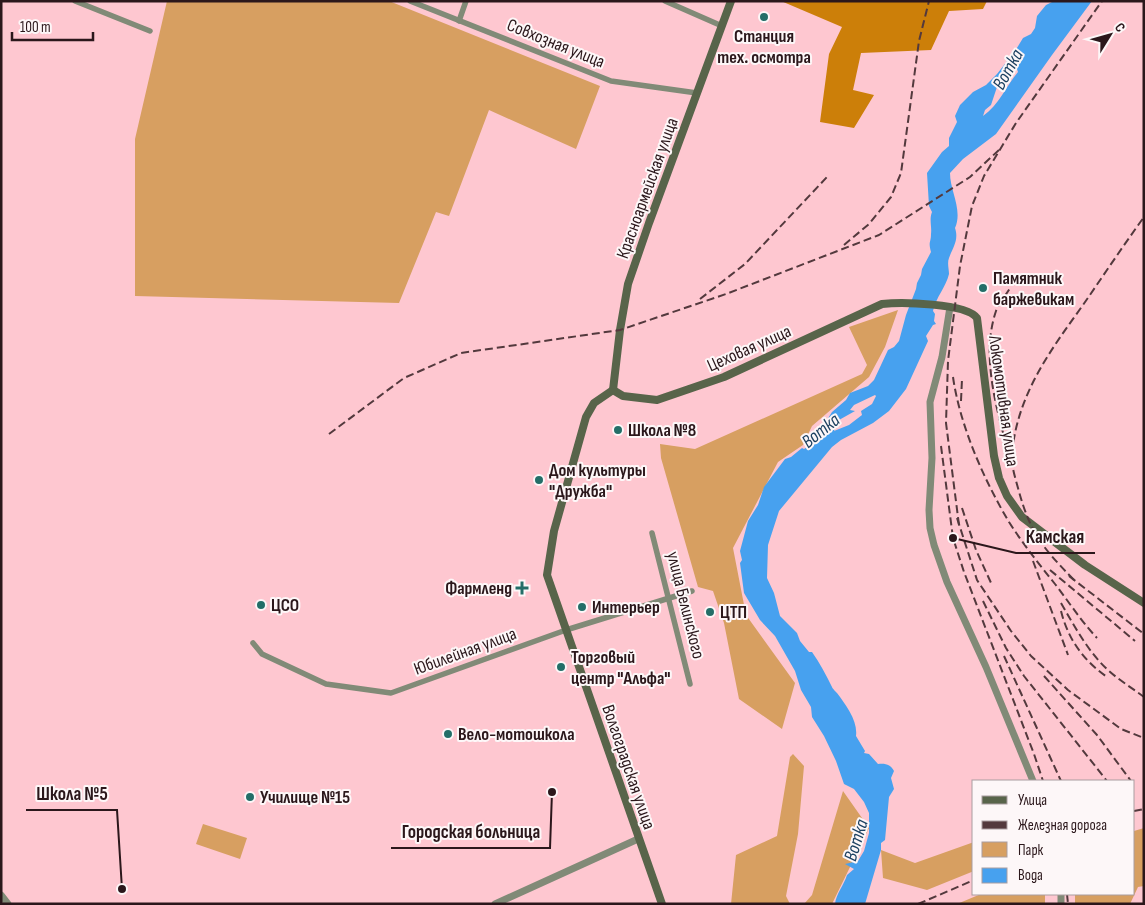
<svg xmlns="http://www.w3.org/2000/svg" width="1145" height="905" viewBox="0 0 1145 905" font-family="'Sofia Sans Condensed',sans-serif">
	<rect width="100%" height="100%" fill="#fec7d0"/>
	<g fill="#d79f61">
		<path d="M167 1H389L600 86 576 149 489 110 449 216 436 212 399 303 135 296V139Z"/>
		<path d="M898 310 885 347 869 377 812 426 803 445 778 462 733 548 746 615 795 683 782 729 739 699 724 623 713 591 698 587 661 458 660 444 695 449 862 374 867 365 849 327Z"/>
		<path d="M793 754 804 766 798 834 786 896 790 904H731L736 855 777 836 790 757Z"/>
		<path d="M843 791 869 828 832 904H804L812 895Z"/>
		<path d="M203 824 247 838 240 859 196 844Z"/>
		<path d="M1144 828V886L1138 887 1130 904H1075V894H1134V831Z"/>
		<path d="M974 842V871L927 890 883 878 881 850 915 863Z"/>
		<path d="M981 894H1045V904H957Z"/>
	</g>
	<path fill="#cc7f09" d="M781 1H987L983 9 949 11 931 50 861 53 853 90 874 95 854 128 820 122 829 54 842 27Z"/>
	<path fill="#47a1ef" fill-rule="evenodd" d="M1059 1H1092L1052 55 996 134 963 159 950 173C950 191 963 210 955 228 959 240 953 247 949 258 947 263 949 269 949 274 946 287 936 297 933 311L935 314 934 321 936 324 933 325 926 336 928 341 906 389 889 411 873 423 841 440 832 447 779 511 768 545 767 578 774 593 780 616 797 633 800 641 809 652H812C820 663 826 675 832 687 832 688 836 692 837 693 846 705 858 721 856 736L865 751 864 753 869 754 878 764C886 763 891 765 894 771L891 778 894 789 889 797 885 840 881 843V850L865 904H835C836 894 844 885 847 875L854 869 845 864 858 861 864 851 869 833V813L864 802 854 789 844 784 836 761 824 736 812 717 811 707 801 690 795 671 775 636 760 620 744 593 740 563 742 560 740 551 748 521 758 505 764 487 785 459 791 457 802 448 804 449 812 444 832 412 846 400 850 393 868 386 874 380 888 350 894 347 899 341 906 315 916 289 917 283 921 275 922 269 931 252C928 241 931 243 931 234 932 226 929 220 932 212L929 206 927 173 942 152 949 146V138L957 122 955 116 960 105 973 92 986 85 997 74 1015 51 1023 38 1031 34 1035 28 1037 16 1046 5 1052 2ZM1017 69 1018 72C1006 86 999 105 983 116L985 110 991 105 997 87 1010 76 1014 70ZM875 395 876 396 872 404 861 411 862 415 849 425 834 431 839 420 855 411 850 410 854 405Z"/>
	<g fill="none" stroke-linecap="round" stroke-linejoin="round">
		<g stroke="#818a77" stroke-width="5.5">
			<path d="M75 1 150 31"/>
			<path d="M410 1 611 81 697 93"/>
			<path d="M665 1 722 26"/>
			<path d="M459 21 466 1"/>
			<path d="M652 533 690 684"/>
			<path d="M253 643 262 654 326 684 391 693 566 630 692 591"/>
		</g>
		<g stroke="#818a77" stroke-width="7">
			<path d="M950 307 942 357 930 402 932 458 929 510 930 528 934 545 947 582 986 667 1033 781"/>
			<path d="M1061 894V904"/>
			<path d="M1 895 8 904"/>
			<path d="M495 904 638 839"/>
		</g>
		<g stroke="#58644a" stroke-width="8">
			<path d="M613 390 623 396 657 400 724 377 882 304C901 302 966 303 977 318L994 456 999 478 1007 496 1022 517 1085 565 1144 603"/>
			<path d="M613 390 594 403 586 417 554 531 547 575 662 904"/>
			<path d="M613 390 620 330 628 284 649 223 731 1"/>
		</g>
		<g stroke="#53393d" stroke-width="2" stroke-dasharray="8 4" stroke-linecap="butt">
			<path d="M844 245 869 224 891 197 901 173 919 41 929 1"/>
			<path d="M700 299 745 264 827 177"/>
			<path d="M953 377C960 426 984 480 1009 522 1023 544 1039 564 1055 584 1069 602 1081 621 1097 638"/>
			<path d="M961 401 962 379"/>
			<path d="M329 434 404 378 461 353 620 330 726 294 879 235 970 177 1001 148"/>
			<path d="M941 446 953 538 964 572 1034 754 1043 781"/>
			<path d="M1010 459C998 413 980 358 996 311 999 303 1006 295 1010 288"/>
			<path d="M962 508 976 550 992 585"/>
			<path d="M957 518 977 580 1011 631 1031 656 1068 690 1121 729 1144 738"/>
			<path d="M959 525 946 423 948 361 960 266 972 206 984 176 1016 123 1102 1"/>
			<path d="M1033 561 1068 655"/>
			<path d="M1050 570 1135 641"/>
			<path d="M1069 576 1144 634"/>
			<path d="M1074 580C1042 547 1030 533 1018 488 1015 477 1011 465 1012 454 1017 395 1050 351 1083 305 1103 276 1123 246 1144 217"/>
			<path d="M983 601 1006 648 1024 676 1107 781"/>
			<path d="M1061 603C1075 627 1088 652 1109 671 1119 680 1132 688 1144 697"/>
			<path d="M1061 611C1068 639 1083 660 1107 677"/>
			<path d="M1004 656 1061 781"/>
			<path d="M1044 676 1097 735 1131 781"/>
			<path d="M1134 811 1144 809"/>
			<path d="M1067 894 1068 904"/>
			<path d="M918 904 974 880"/>
		</g>
	</g>
	<g fill="#246e68" stroke="#fdf7f8" stroke-width="2">
		<circle cx="764" cy="17" r="5"/>
		<circle cx="983" cy="288" r="5"/>
		<circle cx="618" cy="430" r="5"/>
		<circle cx="539" cy="480" r="5"/>
		<path d="M519.5 580.5h5v5h5v5h-5v5h-5v-5h-5v-5h5z"/>
		<circle cx="261" cy="605" r="5"/>
		<circle cx="582" cy="607" r="5"/>
		<circle cx="710" cy="612" r="5"/>
		<circle cx="561" cy="667" r="5"/>
		<circle cx="448" cy="734" r="5"/>
		<circle cx="250" cy="797" r="5"/>
	</g>
	<g text-anchor="middle" stroke-width="4" stroke-linejoin="round" paint-order="stroke">
		<g font-size="18" font-weight="bold" fill="#2b171b" stroke="#fdf7f8" text-anchor="start">
			<text x="764" y="42" text-anchor="middle">Станция<tspan x="764" dy="21">тех. осмотра</tspan></text>
			<text x="993" y="284">Памятник<tspan x="993" dy="21">баржевикам</tspan></text>
			<text x="628" y="436">Школа №8</text>
			<text x="549" y="476">Дом культуры<tspan x="549" dy="21">"Дружба"</tspan></text>
			<text x="512" y="594" text-anchor="end">Фармленд</text>
			<text x="271" y="611">ЦСО</text>
			<text x="592" y="613">Интерьер</text>
			<text x="720" y="618">ЦТП</text>
			<text x="571" y="663">Торговый<tspan x="571" dy="21">центр "Альфа"</tspan></text>
			<text x="458" y="740">Вело-мотошкола</text>
			<text x="260" y="803">Училище №15</text>
		</g>
		<g font-size="18" fill="#2b171b" stroke="#fdf7f8">
			<text transform="translate(556 43) rotate(22)" y="6">Совхозная улица</text>
			<text transform="translate(647 188) rotate(-70)" y="6">Красноармейская улица</text>
			<text transform="translate(749 348) rotate(-24)" y="6">Цеховая улица</text>
			<text transform="translate(1004 401) rotate(82)" y="6">Локомотивная улица</text>
			<text transform="translate(686 605) rotate(76)" y="6">улица Белинского</text>
			<text transform="translate(465 651) rotate(-20)" y="6">Юбилейная улица</text>
			<text transform="translate(629 767) rotate(71)" y="6">Волгоградская улица</text>
		</g>
		<g font-size="19" font-style="italic" fill="#1d4161" stroke="#fdf7f8">
			<text transform="translate(1007 69) rotate(-61)" y="7">Вотка</text>
			<text transform="translate(820 430) rotate(-39)" y="7">Вотка</text>
			<text transform="translate(855 840) rotate(-73)" y="7">Вотка</text>
		</g>
	</g>
	<path fill="none" stroke="#2b171b" stroke-width="2" d="M953 538L1016 553H1095M122 889L117 810H26M552 792L550 848H391"/>
	<g fill="#2b171b" stroke="#fdf7f8" stroke-width="2">
		<circle cx="953" cy="538" r="5"/>
		<circle cx="122" cy="889" r="5"/>
		<circle cx="552" cy="792" r="5"/>
	</g>
	<g font-size="19" text-anchor="middle" font-weight="bold" fill="#2b171b" stroke="#fdf7f8" stroke-width="4" stroke-linejoin="round" paint-order="stroke">
		<text x="1055" y="543">Камская</text>
		<text x="72" y="800">Школа №5</text>
		<text x="471" y="838">Городская больница</text>
	</g>
	<rect width="1145" height="905" fill="none" stroke="#2b171b" stroke-width="5"/>
	<rect x="972" y="780" width="162" height="115" fill="#fdf7f8" stroke="#a99da0"/>
	<rect x="982" y="796" width="25" height="8" fill="#58644a" stroke="#a99da0"/>
	<text x="1018" y="805" font-size="15" fill="#2b171b">Улица</text>
	<rect x="982" y="821" width="25" height="8" fill="#53393d" stroke="#a99da0"/>
	<text x="1018" y="830" font-size="15" fill="#2b171b">Железная дорога</text>
	<rect x="982" y="842" width="25" height="15" fill="#d79f61" stroke="#a99da0"/>
	<text x="1018" y="855" font-size="15" fill="#2b171b">Парк</text>
	<rect x="982" y="868" width="25" height="15" fill="#47a1ef" stroke="#a99da0"/>
	<text x="1018" y="880" font-size="15" fill="#2b171b">Вода</text>
	<g transform="translate(1110 35) rotate(53)" stroke="#fdf7f8" stroke-width="4" paint-order="stroke">
	<path d="M0-4L9 19L0 12L-9 19Z" fill="#2b171b"/>
	<text y="-8" font-size="14" font-weight="bold" text-anchor="middle" fill="#2b171b">С</text>
	</g>
	<path d="M12 32v8h81v-8" fill="none" stroke="#2b171b" stroke-width="2.5"/>
	<text x="20" y="32" font-size="15" fill="#2b171b" stroke="#fdf7f8" stroke-width="4" paint-order="stroke">100 m</text>
</svg>
